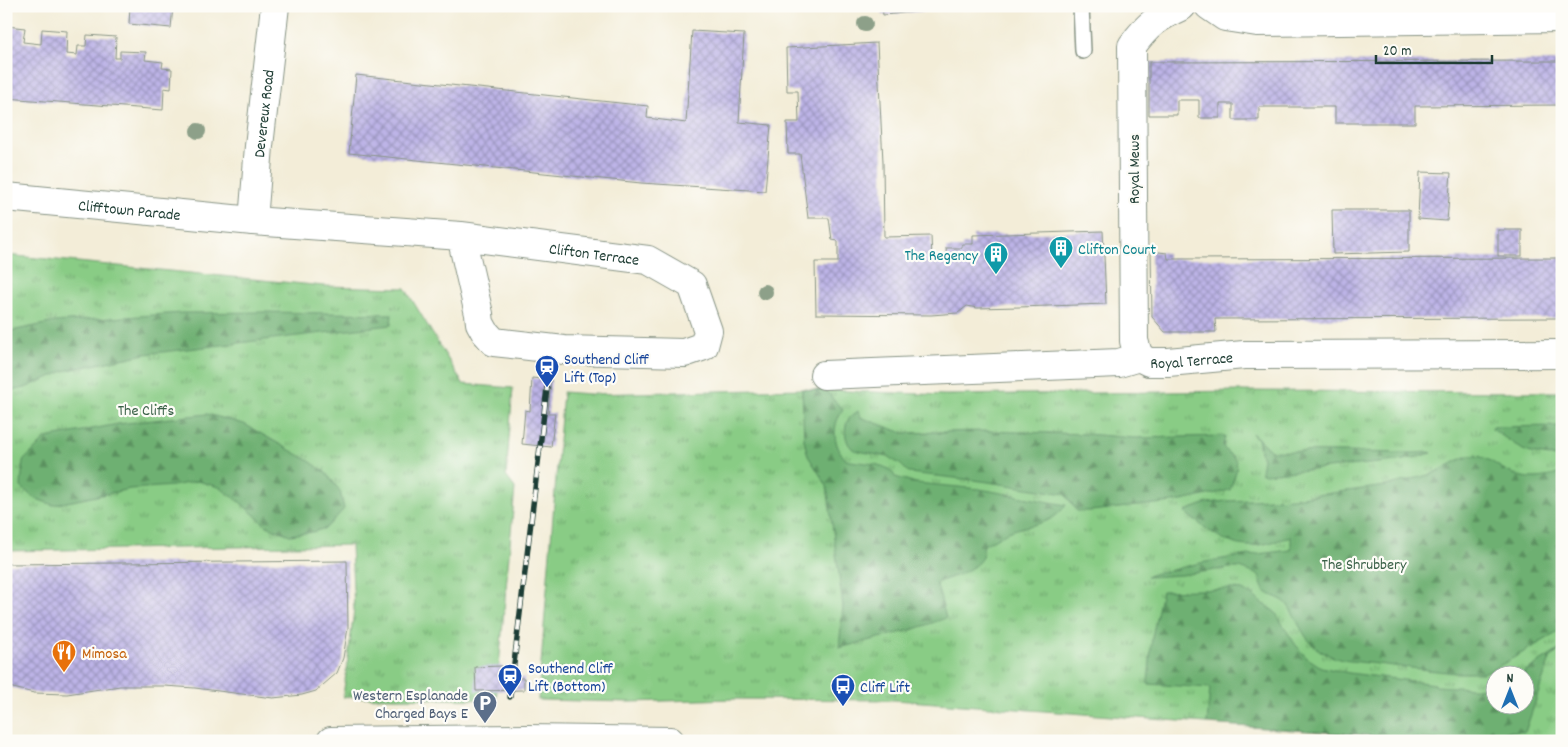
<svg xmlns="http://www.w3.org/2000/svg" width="1568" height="747" viewBox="0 0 1568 747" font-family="Dekko,sans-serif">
	<defs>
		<pattern id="grass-tufts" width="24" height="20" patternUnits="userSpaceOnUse" patternTransform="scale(1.25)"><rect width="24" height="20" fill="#89cc85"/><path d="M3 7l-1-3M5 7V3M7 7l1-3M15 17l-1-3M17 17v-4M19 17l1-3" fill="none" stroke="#6fa76e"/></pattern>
		<pattern id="forest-firs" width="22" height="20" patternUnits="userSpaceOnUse" patternTransform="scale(1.25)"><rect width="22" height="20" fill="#6eb072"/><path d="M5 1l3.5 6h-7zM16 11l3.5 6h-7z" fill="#5a905e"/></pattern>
		<pattern id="building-cross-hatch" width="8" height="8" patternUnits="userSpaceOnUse" patternTransform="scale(1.25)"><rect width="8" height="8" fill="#bdb4e7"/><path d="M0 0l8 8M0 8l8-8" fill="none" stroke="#9994bc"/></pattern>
	</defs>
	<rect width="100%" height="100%" fill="#fdfcf7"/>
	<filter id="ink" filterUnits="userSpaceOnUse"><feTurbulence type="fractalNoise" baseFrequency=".02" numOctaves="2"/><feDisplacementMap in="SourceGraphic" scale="10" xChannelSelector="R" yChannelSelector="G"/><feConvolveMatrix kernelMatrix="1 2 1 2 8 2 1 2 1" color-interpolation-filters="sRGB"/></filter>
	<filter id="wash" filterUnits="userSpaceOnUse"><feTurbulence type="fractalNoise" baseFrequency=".0096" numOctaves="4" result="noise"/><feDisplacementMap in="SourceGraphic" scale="20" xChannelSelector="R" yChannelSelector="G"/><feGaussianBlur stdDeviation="1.12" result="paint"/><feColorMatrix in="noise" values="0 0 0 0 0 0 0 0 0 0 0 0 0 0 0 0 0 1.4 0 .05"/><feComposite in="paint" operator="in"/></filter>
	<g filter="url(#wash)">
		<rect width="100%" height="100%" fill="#f3edd8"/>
		<g fill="url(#grass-tufts)" stroke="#54845c" fill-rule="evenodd">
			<path d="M6 255 324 286 405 288 463 384 513 388 506 476 515 488 496 700 343 697 354 610 351 545 6 551Z"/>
			<path d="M802 389 944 395 1240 391 1562 392V741H1449L895 700 734 699 630 702 538 700 563 392 590 394ZM1496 674H1526V704H1496Z"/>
		</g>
		<g fill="url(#forest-firs)" stroke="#467653">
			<path d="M264 312 392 314 391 325 145 354 64 371 25 388 6 392V332L55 322 182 313Z"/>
			<path d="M802 389 826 391 843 410C831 426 833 445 846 460 860 464 889 461 895 477L916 483 980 489 1066 505C1052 524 1038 523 1017 529 1006 532 995 539 984 545 983 548 983 553 982 557 976 570 949 579 936 582L946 618 915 629 839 648 843 606 827 486 808 456 804 440Z"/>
			<path d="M858 411 860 417 903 433 984 431 1087 434 1134 438 1225 436 1223 446C1226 452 1230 454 1234 458 1241 466 1232 481 1230 490L1182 501 1091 511H1077L1065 494 982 481 909 473 900 464 888 457 854 450C845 444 843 429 848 420 851 416 854 414 858 411Z"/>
			<path d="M207 414 244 424 311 462 326 473 340 491 344 509 326 528 312 532 290 535 267 526 241 503 219 487 197 481 173 486 130 489 53 505 34 498 21 487 23 461 46 438 118 424Z"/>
			<path d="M1562 426V458L1531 453 1523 450 1492 429V427Z"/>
			<path d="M1252 433 1271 451 1415 453 1429 452 1432 453 1404 460 1379 463 1265 474 1261 472 1263 458 1260 452 1258 438 1254 436Z"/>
			<path d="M1467 456C1488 454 1493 465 1511 473 1527 481 1545 478 1562 473V630L1494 669 1483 673H1455L1342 660C1317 652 1309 645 1297 621 1294 616 1291 609 1287 604 1281 597 1270 597 1264 590 1261 586 1261 580 1259 575L1240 568H1229L1181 575 1147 577C1158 570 1159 575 1169 571 1208 559 1250 555 1291 550V537C1278 540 1265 545 1252 546 1228 547 1207 529 1189 516L1185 512 1188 510 1207 503 1227 501 1292 498 1386 486 1432 474Z"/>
			<path d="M1233 589 1242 590 1253 595 1257 599 1275 612 1295 644 1306 657 1321 667 1349 673 1435 684V686L1492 689 1495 688 1496 704H1526V674H1521L1562 648 1548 660 1550 659 1525 732 1507 731 1485 741H1449L1207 724 1210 688 1148 684 1152 637 1162 591Z"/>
		</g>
		<g id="blocks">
			<g fill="url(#building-cross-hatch)">
				<path d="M130 6H173L171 28 129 24Z"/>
				<path d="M882 6H955V8L883 15Z"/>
				<path d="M6 26 25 28 23 42 41 44 42 29 67 31 66 54 77 55 78 46H86L87 35 116 37 115 58H120V51L146 52 145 60 163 62 162 68 172 69 171 89 164 88 163 110 6 98Z"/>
				<path d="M692 31 744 34 739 122 771 125 765 191 641 183 349 153 356 75 648 106 647 118 686 123Z"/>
				<path d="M877 43 883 162 884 237 931 236 932 259H947L946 248H962V244H973V235L1103 231 1106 304 1019 307 977 308 967 306 958 313 931 315 816 314 815 262H838V241L832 240 829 218H808L800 154H788L787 122H799L798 91H787L786 48Z"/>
				<path d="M1562 61V105L1415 106V123H1335V107H1259V120H1233V104H1220V118H1199V100H1177V115H1149V62Z"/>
				<path d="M1420 172 1451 173 1447 221 1418 219Z"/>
				<path d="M1332 210H1409V252L1333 254Z"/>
				<rect x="1498" y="230" width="24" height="26"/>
				<path d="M1151 251 1167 253 1168 259 1562 258V318L1215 319 1216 332H1165L1152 317Z"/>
				<path d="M532 378 551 380 548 413H555L551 447 522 444 525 410 530 411Z"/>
				<path d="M347 561 348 628 343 658 337 673 316 691 302 695 273 698 195 688 164 686H120L67 694 34 693 13 688 6 684V564Z"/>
				<path d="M502 666V678H524V690L476 691 475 667Z"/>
			</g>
		</g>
	</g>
	<g filter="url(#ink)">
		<use href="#blocks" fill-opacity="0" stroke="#899586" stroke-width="1"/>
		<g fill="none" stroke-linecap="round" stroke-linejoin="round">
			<defs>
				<path id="lane" d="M1081 6 1083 51"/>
				<g id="street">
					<path d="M1209 6 1225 17 1257 22 1562 18"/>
					<path id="s1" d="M6 197 253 221 461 236 648 260 692 285 708 331 704 346 684 353 564 350 494 342 485 332 480 323 479 314 461 236"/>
					<path id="s2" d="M253 221 259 146 275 6"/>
					<path d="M1139 357 1134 341 1132 46C1148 24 1158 17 1182 6"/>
					<path id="s3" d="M824 375 1119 363 1139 357 1149 362H1168L1244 355 1562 354"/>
				</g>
				<path id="secondary" d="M331 741 527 739 670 741"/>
			</defs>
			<use href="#lane" stroke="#899586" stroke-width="18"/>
			<use href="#street" stroke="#899586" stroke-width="30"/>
			<use href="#secondary" stroke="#899586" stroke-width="30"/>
			<use href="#lane" stroke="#fff" stroke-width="15"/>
			<use href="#street" stroke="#fff" stroke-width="28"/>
			<use href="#secondary" stroke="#fff" stroke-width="28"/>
			<defs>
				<path id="rail" d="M510 697 547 388"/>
			</defs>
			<use href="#rail" stroke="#1f3d34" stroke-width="5.5"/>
			<use href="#rail" stroke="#fdfcf7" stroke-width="4" stroke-dasharray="11" stroke-linecap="butt"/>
		</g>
		<g fill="#8da089">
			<circle cx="865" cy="24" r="8"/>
			<circle cx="198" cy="131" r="8"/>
			<circle cx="765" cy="292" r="8"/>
		</g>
	</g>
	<defs>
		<symbol id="building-pin" viewBox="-11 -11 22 30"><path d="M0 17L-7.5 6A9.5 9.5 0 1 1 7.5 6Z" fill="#0f9aa8" stroke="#fdfcf7"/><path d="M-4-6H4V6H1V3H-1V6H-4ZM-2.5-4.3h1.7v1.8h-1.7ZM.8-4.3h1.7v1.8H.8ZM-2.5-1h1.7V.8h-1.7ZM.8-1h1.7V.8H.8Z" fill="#fff"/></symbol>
		<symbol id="station-pin" viewBox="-11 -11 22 30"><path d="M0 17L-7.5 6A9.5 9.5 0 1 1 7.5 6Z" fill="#1a4fb4" stroke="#fdfcf7"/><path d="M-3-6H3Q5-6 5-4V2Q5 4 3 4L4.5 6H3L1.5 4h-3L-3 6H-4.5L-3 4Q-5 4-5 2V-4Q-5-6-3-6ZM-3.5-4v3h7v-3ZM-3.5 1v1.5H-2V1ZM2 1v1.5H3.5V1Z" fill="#fff"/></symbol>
		<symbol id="restaurant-pin" viewBox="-11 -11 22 30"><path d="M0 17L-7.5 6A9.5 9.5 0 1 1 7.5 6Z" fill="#e8710a" stroke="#fdfcf7"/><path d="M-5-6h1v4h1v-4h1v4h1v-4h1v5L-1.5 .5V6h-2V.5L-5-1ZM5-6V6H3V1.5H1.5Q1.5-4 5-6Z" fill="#fff"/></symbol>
		<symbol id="bus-pin" viewBox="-11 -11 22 30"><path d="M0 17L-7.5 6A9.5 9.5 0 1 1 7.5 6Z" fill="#1a4fb4" stroke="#fdfcf7"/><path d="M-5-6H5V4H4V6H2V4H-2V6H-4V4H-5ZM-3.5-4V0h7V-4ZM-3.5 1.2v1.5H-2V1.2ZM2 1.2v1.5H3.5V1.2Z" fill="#fff"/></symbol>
		<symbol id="parking-pin" viewBox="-11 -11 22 30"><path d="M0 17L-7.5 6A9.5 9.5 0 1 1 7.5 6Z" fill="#5c6f8a" stroke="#fdfcf7"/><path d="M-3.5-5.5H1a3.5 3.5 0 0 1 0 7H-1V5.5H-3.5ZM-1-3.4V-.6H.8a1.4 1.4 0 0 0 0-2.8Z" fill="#fff"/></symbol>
	</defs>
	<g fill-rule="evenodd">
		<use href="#building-pin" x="1047" y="234" width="28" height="38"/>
		<use href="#building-pin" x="982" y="240" width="28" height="38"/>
		<use href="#station-pin" x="533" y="353" width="28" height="38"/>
		<use href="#restaurant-pin" x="50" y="638" width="28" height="38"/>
		<use href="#station-pin" x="496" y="662" width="28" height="38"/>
		<use href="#bus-pin" x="829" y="672" width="28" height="38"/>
		<use href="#parking-pin" x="471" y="689" width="28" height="38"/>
	</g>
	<g text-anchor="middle" stroke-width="4.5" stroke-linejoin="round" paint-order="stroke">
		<g font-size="16" fill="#1f3d34" stroke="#fdfcf7">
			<text dy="6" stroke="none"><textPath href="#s2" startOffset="108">Devereux Road</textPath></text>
			<text transform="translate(1133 169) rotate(-90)" y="6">Royal Mews</text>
			<text dy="6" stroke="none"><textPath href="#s1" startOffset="124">Clifftown Parade</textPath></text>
			<text dy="6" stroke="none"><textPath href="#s1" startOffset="591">Clifton Terrace</textPath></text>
			<text dy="6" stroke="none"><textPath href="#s3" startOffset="370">Royal Terrace</textPath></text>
		</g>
		<g font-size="16" fill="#0d838f" stroke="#fdfcf7" text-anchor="start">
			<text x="1078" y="254">Clifton Court</text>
			<text x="978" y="260" text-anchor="end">The Regency</text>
		</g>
		<g font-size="16" fill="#164399" stroke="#fdfcf7" text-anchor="start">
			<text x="564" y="364">Southend Cliff<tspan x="564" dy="18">Lift (Top)</tspan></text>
			<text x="528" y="673">Southend Cliff<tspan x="528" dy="18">Lift (Bottom)</tspan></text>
			<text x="860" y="692">Cliff Lift</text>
		</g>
		<g font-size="16" fill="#3a6148" stroke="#fdfcf7">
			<text x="146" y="415">The Cliffs</text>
			<text x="1364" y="569">The Shrubbery</text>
		</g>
		<g font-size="16" fill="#c56008" stroke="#fdfcf7" text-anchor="start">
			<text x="82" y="658">Mimosa</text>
		</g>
		<g font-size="16" fill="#4e5e75" stroke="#fdfcf7" text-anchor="end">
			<text x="468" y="700">Western Esplanade<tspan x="468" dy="18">Charged Bays E</tspan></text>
		</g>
	</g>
	<rect width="1568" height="747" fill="none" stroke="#fdfcf7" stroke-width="25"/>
	<g transform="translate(1510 690)"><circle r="24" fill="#fdfcf7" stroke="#a4b0a9"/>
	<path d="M0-4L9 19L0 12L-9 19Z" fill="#1f6fb2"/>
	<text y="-8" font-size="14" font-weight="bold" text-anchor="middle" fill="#1f3d34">N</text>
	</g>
	<path d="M1376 55v8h116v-8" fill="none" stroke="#1f3d34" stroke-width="2.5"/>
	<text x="1383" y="55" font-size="15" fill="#1f3d34" stroke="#fdfcf7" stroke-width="4" paint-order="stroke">20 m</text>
</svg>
